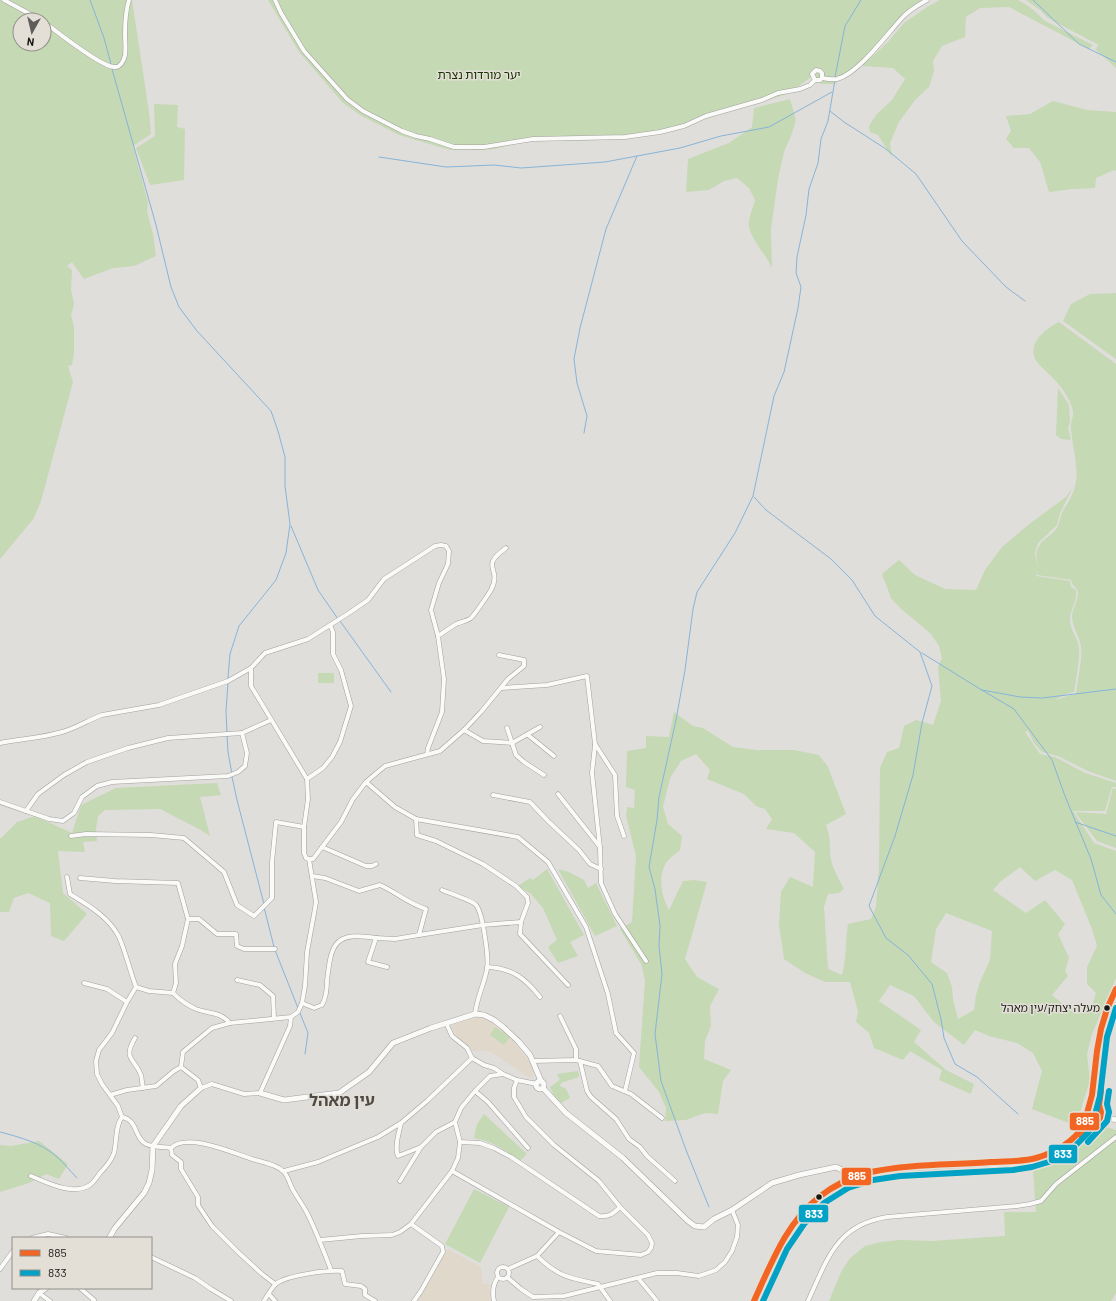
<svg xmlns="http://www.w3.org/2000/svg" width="1116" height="1301" viewBox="0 0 1116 1301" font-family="Barlow,'Noto Sans Hebrew',sans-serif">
	<rect width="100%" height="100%" fill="#e0deda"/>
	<g fill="#e1d8cc">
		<path d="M472 1018H482L492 1022 504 1031 524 1054 530 1063 534 1073 532 1078H529L489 1051H472L458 1038 452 1028V1024Z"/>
		<path d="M448 1249 481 1267 483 1284 489 1283 491 1301H418Z"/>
	</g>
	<g fill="#c4d9b4" fill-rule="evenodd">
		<path d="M0 0H132L149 112 151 134 133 146 148 202 147 211 153 234 156 256 134 266 113 268 84 279 72 262 67 266 72 270 71 290 74 304 71 315 74 327V352L72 365 68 366 73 382 41 501 34 518 0 559ZM20 20H44V44H20Z"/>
		<path d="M268 0H926L906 14 849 73 842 79 834 84H822L817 81 814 75C800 84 790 95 774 98L659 133 607 140 528 141 494 149 478 150 465 149 450 150 399 135 360 115 343 103 299 52Z"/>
		<path d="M940 0H1018L1030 7 1045 21 1093 45 1089 49 1009 7 980 8 966 17 965 37 942 46 933 61 934 71 929 87 915 100 899 122 890 143 892 157 878 135 870 132 869 126 876 115 892 100 905 79 893 68 862 66 887 43 904 23 927 7Z"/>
		<path d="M1026 0H1116V68L1095 49 1099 45 1055 22 1047 17 1040 10Z"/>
		<path d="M790 99 796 120 791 136 784 152 778 179 771 229 772 268C767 255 746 235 749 221 750 214 753 207 755 200L749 188 737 178 724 181 709 190 686 192 688 159 729 143 752 127 754 108Z"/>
		<path d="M1053 101 1087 110 1116 112V171L1114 170 1096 178 1095 188 1072 189 1049 192 1040 162 1029 148H1014L1006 139 1011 131 1006 116 1030 114Z"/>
		<path d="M154 104 178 105 177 127 185 129 184 180 150 185 136 148 155 136Z"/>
		<path d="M1116 293V359L1063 321 1071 304 1090 294Z"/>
		<path d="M1059 322 1116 364V781L1088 771 1058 756 1042 752 1034 743 1028 731 1025 732 1040 754 1055 757 1085 773 1116 783V787H1112L1105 811H1073L1094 843 1116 851V978L1092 1034 1087 1054 1090 1081 1083 1102 1077 1126 1032 1109 1042 1071 1033 1053 1017 1043 989 1036 975 1030 964 1045 934 1022 914 996 890 985 879 1001 921 1030 914 1042 946 1070 974 1084 971 1094 939 1080 942 1070 910 1051 903 1060 874 1048 869 1033 856 1022 858 1011 850 982H825L805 973 784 959 779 925 781 892 790 877 813 887 815 852 794 833 766 829 772 819 765 809 756 806 744 794 707 779 710 770 696 754 681 761 670 778 663 807 668 824 682 836 680 850C676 854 669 858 666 863 657 878 662 897 669 910L683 881 694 880 707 882 685 959 697 977 719 989 710 1006 711 1026 705 1041 704 1059 731 1070 723 1081 718 1114 705 1113 686 1120 665 1121 666 1108 659 1092 639 1067 645 980 641 964 620 929 632 922 636 856 626 816 627 807 634 808 635 790 626 787 627 751 646 748V736L669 737 674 712 693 726 703 728 733 747 757 750H794L819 755 828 767 846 814 826 825C830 835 830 843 830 853 831 866 838 877 844 889L839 893 828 894 824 907 828 969 842 975C847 958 845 941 848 924L871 919 876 907 879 867 880 768 887 752 899 748 904 726 916 720 933 725 941 701 938 667 942 658 939 646 931 634 899 607 891 598 882 574 899 560 915 575 945 589 976 590 985 570 1002 547 1028 525 1066 497 1073 487 1060 513 1057 525 1038 543 1035 553 1038 570 1036 576 1070 581 1071 587 1076 590C1078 601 1070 609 1070 620 1070 630 1078 638 1079 648 1080 657 1076 681 1074 692L1066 694 1055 700 1067 696 1076 694C1077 682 1083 658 1081 647 1080 637 1073 629 1072 617 1072 609 1078 602 1078 593 1078 588 1072 586 1071 580L1037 575C1040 566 1034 557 1038 548 1041 540 1052 535 1057 528 1060 523 1060 516 1063 511 1068 503 1073 495 1075 486 1080 470 1072 445 1071 429 1070 423 1074 416 1073 411 1070 398 1061 386 1052 377 1047 372 1041 367 1037 362 1025 345 1045 329 1059 322ZM1020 867 1035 881 1055 870 1072 880 1092 929 1097 946 1087 967V984L1096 993 1090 1011 1075 1014 1052 995 1068 976 1065 971 1069 958 1058 934 1065 924 1045 900 1026 913 993 890 1000 882ZM946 913 992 931 990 960 980 982 976 995 974 1010 958 1019 953 1000 952 987 947 973 931 962 936 929Z"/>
		<path d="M1058 388 1069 405 1070 422 1068 428 1071 440 1061 439 1056 435Z"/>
		<rect x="318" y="673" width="16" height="10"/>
		<path d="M217 783 221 795 200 797 210 836 199 829 160 809 105 810 98 816 96 829 97 841 83 842 85 852 58 851 63 893 87 914 64 941 51 936 50 903 28 893 14 898 9 912H0V839L17 822 35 816 72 833 81 805 116 788Z"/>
		<path d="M1113 788 1116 789V848L1097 841 1075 812 1106 814Z"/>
		<path d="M547 869 584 935 570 942 578 956 558 963 548 947 557 940 543 908 531 894 518 886 530 878 533 880Z"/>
		<path d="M558 869 569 872 584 880 588 888 596 883 617 926 595 936Z"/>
		<path d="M495 1027 510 1037 504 1045 490 1035Z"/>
		<path d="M578 1071 579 1077 561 1083 560 1086 566 1089 570 1098 561 1103 554 1095 550 1087 560 1080 557 1074Z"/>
		<path d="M484 1114 527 1154 520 1161C503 1149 495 1142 474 1138L477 1124Z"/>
		<path d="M1100 1125 1116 1130V1293L1111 1301H829L841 1272 850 1258 865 1246 881 1242 900 1240 931 1241 1005 1236 1004 1212H1036L1033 1170C1062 1167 1081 1144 1100 1125Z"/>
		<path d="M39 1141 68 1164 59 1179 46 1174 29 1183 0 1192V1145L11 1146Z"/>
		<path d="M474 1189 509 1207 480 1263 445 1244Z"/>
	</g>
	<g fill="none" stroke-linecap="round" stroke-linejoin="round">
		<g stroke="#87b4d9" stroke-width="1">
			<path d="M90 0 104 38 111 64"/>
			<path d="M1033 0 1079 44 1116 62"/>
			<path d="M112 69 156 225 171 287 179 307 197 331 271 411 278 431 285 457V486L290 524 286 553 276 580 239 626 230 654 228 678"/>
			<path d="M835 77 845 26 861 0"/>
			<path d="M830 111 844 122 886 149 916 174 962 241 1006 287 1025 301"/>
			<path d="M379 157 446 167 494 165 521 168 605 162 680 148 721 136 769 127 832 92"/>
			<path d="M584 433 587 416 577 383 574 359 580 328 606 229 637 156"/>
			<path d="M754 497 766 510 831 559 852 580 875 616 920 652 932 686 922 723 913 775 895 836 869 906 886 938 908 955 932 984 941 1019 944 1038 955 1064 977 1077 1018 1114"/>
			<path d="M291 526 318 590 338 619"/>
			<path d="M340 621 391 692"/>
			<path d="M922 653 980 689 1014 709 1052 760 1065 796 1091 859 1101 895 1116 914"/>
			<path d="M982 690 1020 697 1042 698 1116 689"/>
			<path d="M227 732 226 711 228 683"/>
			<path d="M227 735 228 752 232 774"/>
			<path d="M232 777 237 800 264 904"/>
			<path d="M1075 822 1116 836"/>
			<path d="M264 907 274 947"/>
			<path d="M275 950 298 1008"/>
			<path d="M300 1013 308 1033 305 1054"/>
			<path d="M0 1132C19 1137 42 1143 57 1157 64 1163 70 1171 77 1178"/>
			<path d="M709 1207 686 1150 661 1081 655 1034 662 974 659 946 660 926 655 889 649 867 657 820 659 797 676 720 685 670 693 609 697 592 735 533 753 496 774 396 784 372 798 308 801 287 796 273 797 257 806 215 809 189 818 163 821 139 828 121 835 80"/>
		</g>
		<defs>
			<g id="minor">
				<path d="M4 0 41 20"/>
				<path d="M275 0 281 13 304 51 347 99 363 111 402 131 416 136 430 139 454 147H484L533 139 625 137 660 132 684 126 706 116 762 100 778 93 800 89 810 85 815 80H820L822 78C827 79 832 80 837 79 858 74 887 34 902 18 909 10 918 5 927 0"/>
				<path d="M44 22C56 31 101 67 114 67 120 68 124 61 125 55 126 48 125 41 125 34 125 23 126 10 129 0"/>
				<path d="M815 80 812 74 816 70 820 71 822 73V78"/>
				<path d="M438 636C444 632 450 628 456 624 461 622 467 621 471 618 475 614 488 595 491 590 503 567 478 568 506 548"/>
				<path d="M251 668V686L307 779 308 799 304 827V853L306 858 309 859 316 902 314 914 307 952 305 986 302 1003 298 1012 291 1017 290 1026 260 1093 244 1094 212 1084 201 1088 198 1080 181 1067 183 1052 212 1028 230 1023 291 1017"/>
				<path d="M501 688 547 685 587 676 595 744 615 775 617 816 624 836"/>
				<path d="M507 728 516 755 524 762 544 775"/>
				<path d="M464 730 483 741 512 743 540 727"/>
				<path d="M528 735 554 756"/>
				<path d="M0 743C20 739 42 738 62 732 77 728 88 720 102 715L159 705 228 681 251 668 265 653 308 639 349 613 368 600 384 579 435 546 441 545 446 546 449 551 448 564 439 583 431 610 438 636 444 679 442 712 428 748 427 754"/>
				<path d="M595 745 592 773 600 848 601 883 615 914 646 961"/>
				<path d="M307 779 323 768 332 757 340 742 351 706 341 670 333 654V632L330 625"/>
				<path d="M366 782 395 807 416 819 518 837 548 862 586 927 608 994 616 1033 634 1053 625 1091"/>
				<path d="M558 794 600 847"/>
				<path d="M493 795 530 802 548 821 579 850 590 864 601 869"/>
				<path d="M0 802 49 819 63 821 74 813 82 797 97 786 112 782 228 776 238 772 245 766 247 753 242 733"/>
				<path d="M26 811 38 794 64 775 87 762 128 748 168 738 242 733 271 720"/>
				<path d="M416 819 417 835 436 841 483 864 516 886 527 897 528 903 521 922 520 934 568 985"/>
				<path d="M71 836 86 834 151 835 184 838 224 872 237 905 254 916 272 898V862L276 822 304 827"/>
				<path d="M322 847 366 866H372L376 864"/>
				<path d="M309 859H313L341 822 353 799 366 782 385 766 440 751 464 730 481 712 508 679 524 666V660L499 655"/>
				<path d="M312 876 325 878 359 891 380 885C396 892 409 904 426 909L419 935 395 939 376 938"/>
				<path d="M80 878 115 881 178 883 188 919 182 946 175 964 176 983 173 993 149 991 136 987"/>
				<path d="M442 890C449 893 473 901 476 905 483 913 489 959 487 969 484 985 477 997 475 1014"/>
				<path d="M188 919H199L217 934H236L237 946 244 949H275"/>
				<path d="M419 935 483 925 521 922"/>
				<path d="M487 967C512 968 525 978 540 997"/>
				<path d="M237 980 260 985 273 996 274 1018"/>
				<path d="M84 983 107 989 127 1002"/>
				<path d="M173 993C179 999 187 1005 196 1009 209 1014 219 1011 230 1023"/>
				<path d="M302 1003 314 1008 322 1005C326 998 327 990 327 981 331 944 334 931 376 938L368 962 387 967"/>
				<path d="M560 1016 576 1049V1060"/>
				<path d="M446 1023 452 1036 467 1048 472 1058 484 1065 494 1068 503 1074"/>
				<path d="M135 1038C122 1060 135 1058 141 1075 142 1079 142 1084 143 1088"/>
				<path d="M533 1061 576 1060 598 1066 612 1086 631 1094 662 1118"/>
				<path d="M580 1061 587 1091 591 1097 616 1119 629 1139 640 1147 647 1156 675 1181"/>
				<path d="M475 1091 488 1102 528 1148"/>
				<path d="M110 1095 127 1090 156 1086 174 1071 181 1067"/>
				<path d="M122 1117C138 1120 134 1138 146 1144 152 1147 163 1147 171 1148L172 1155 181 1162V1169L198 1197V1205L212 1226 239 1253 262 1274 275 1284"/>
				<path d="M401 1123C399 1133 394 1147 398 1156L421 1147"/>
				<path d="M460 1142 480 1143 494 1148 511 1157 599 1216C609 1217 613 1214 620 1207"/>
				<path d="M171 1148C187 1132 233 1153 252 1159 261 1162 276 1164 283 1171 288 1175 290 1185 293 1190 297 1197 302 1204 306 1211 316 1230 323 1250 331 1270"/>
				<path d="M284 1171 318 1162 378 1137 401 1123 427 1101 472 1058"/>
				<path d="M452 1171 559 1232 596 1251 641 1255 648 1252 651 1248 652 1243 648 1235 620 1207 599 1181 554 1145 526 1117 514 1097V1088L517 1080"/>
				<path d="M31 1176C48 1183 73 1196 90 1185 94 1182 97 1177 100 1173 106 1167 111 1161 114 1153 117 1141 115 1126 122 1117L118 1106 102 1084 97 1074 96 1061 99 1050 112 1033 127 1002 136 987C130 971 126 953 119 937 109 917 88 905 70 894L67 877"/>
				<path d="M400 1181 421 1147 436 1132 455 1122"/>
				<path d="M411 1224 442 1246 443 1252 421 1291 414 1301"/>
				<path d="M32 1238 48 1234 66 1238"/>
				<path d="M320 1240 362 1236 392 1235 400 1232 411 1224 452 1171 458 1158 460 1142 455 1122 461 1108 475 1091 490 1076 503 1074 517 1080 537 1084"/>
				<path d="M537 1256C559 1277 569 1278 598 1284L610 1301"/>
				<path d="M151 1257 195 1278 211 1289 231 1301"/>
				<circle cx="503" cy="1273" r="6"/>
				<path d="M0 1269 13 1251"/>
				<path d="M508 1269 537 1256 559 1232"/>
				<path d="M507 1277 521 1289 533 1297 564 1296 657 1273H677L699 1276 716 1270 725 1262 732 1251 737 1237 738 1225 732 1210"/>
				<path d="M638 1278 657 1301"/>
				<path d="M80 1288 94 1300 93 1301"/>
				<path d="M39 1293 50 1301"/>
				<path d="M269 1294 275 1301"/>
				<path d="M264 1301C267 1296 272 1287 277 1283 289 1275 327 1270 342 1271L345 1284 361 1286 365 1289V1295L375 1301"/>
				<path d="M494 1301C492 1292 493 1284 498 1277"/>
				<path d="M808 1301C827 1260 836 1225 887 1217L1017 1206 1030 1204 1041 1201 1056 1184 1116 1137"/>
			</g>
			<g id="tertiary">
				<circle cx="540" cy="1085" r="4"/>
				<path d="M543 1088 566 1113 623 1158 688 1221 695 1226 704 1227 714 1219 732 1210 772 1183 799 1175 836 1167 844 1171 850 1181"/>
				<path d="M260 1093 284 1100 339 1093 369 1072 393 1043 431 1028 475 1014 484 1015 494 1020 503 1027 518 1041 530 1055 541 1081"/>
				<path d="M1087 1115C1091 1125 1098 1118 1106 1118 1110 1118 1113 1119 1116 1120"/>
				<path d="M1098 1120 1101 1115 1099 1105 1105 1045 1109 1023 1116 1005"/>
				<path d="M109 1238 115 1228 144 1193 149 1183 152 1170 153 1146 181 1106 201 1088"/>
				<path d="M34 1301 39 1293 46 1288"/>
				<path d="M754 1301C771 1264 786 1223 819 1197 852 1170 888 1168 930 1166 951 1165 972 1164 993 1162 1010 1162 1027 1162 1043 1156 1058 1151 1072 1140 1082 1128 1086 1122 1085 1117 1087 1111 1097 1090 1094 1065 1098 1043 1101 1024 1107 1006 1116 989"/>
				<path d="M761 1301C772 1276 782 1250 799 1228 838 1176 882 1175 942 1172 969 1170 996 1168 1024 1167 1052 1163 1081 1146 1096 1121"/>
			</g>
		</defs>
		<use href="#minor" stroke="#a2a09e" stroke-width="5"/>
		<use href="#tertiary" stroke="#a2a09e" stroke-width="6"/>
		<use href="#minor" stroke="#fafaf9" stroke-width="4"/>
		<use href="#tertiary" stroke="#fafaf9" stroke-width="5"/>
		<defs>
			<g id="bus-1">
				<path d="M1082 1137 1100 1118 1101 1112 1099 1105 1101 1090"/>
				<path d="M754 1301C771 1264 786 1223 819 1197 834 1185 852 1177 871 1172 907 1164 953 1165 991 1162 1006 1161 1021 1162 1036 1158 1054 1153 1076 1141 1084 1124L1092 1095 1097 1051 1101 1029 1107 1009 1116 989"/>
			</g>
			<g id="bus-2">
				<path d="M1088 1142 1107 1121 1109 1112 1107 1104 1109 1091"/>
				<path d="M763 1301 787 1249 804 1224 824 1203 848 1188 873 1180 900 1176 1013 1170 1032 1167 1052 1161 1074 1147 1088 1133 1092 1126 1100 1096 1107 1037 1116 1008"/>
			</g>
		</defs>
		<use href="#bus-1" stroke="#e3dfd7" stroke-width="9"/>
		<use href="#bus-2" stroke="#e3dfd7" stroke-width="9"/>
		<use href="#bus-1" stroke="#f26522" stroke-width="6"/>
		<use href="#bus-2" stroke="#01a2c5" stroke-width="6"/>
	</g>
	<g fill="#191815" stroke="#e3dfd7" stroke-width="1.5">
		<circle cx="1107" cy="1008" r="3.5"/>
		<circle cx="819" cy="1197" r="3.5"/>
	</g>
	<g text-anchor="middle" stroke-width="3" stroke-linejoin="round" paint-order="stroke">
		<g font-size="11" fill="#191815" stroke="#e3dfd7" text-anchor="end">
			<text x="1100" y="1012">מעלה יצחק/עין מאהל</text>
		</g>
		<g font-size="12" fill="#173201" stroke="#e3dfd7">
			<text x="479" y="79">יער מורדות נצרת</text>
		</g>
		<g font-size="16" font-weight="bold" fill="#4e4b45" stroke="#e3dfd7">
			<text x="342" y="1106">עין מאהל</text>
		</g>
	</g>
	<g stroke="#e3dfd7" stroke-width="1.5">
		<rect x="1069" y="1112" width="31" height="19" rx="4" fill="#f26522"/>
		<rect x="1048" y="1144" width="30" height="20" rx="4" fill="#01a2c5"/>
		<rect x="841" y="1167" width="31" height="19" rx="4" fill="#f26522"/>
		<rect x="798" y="1204" width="31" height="19" rx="4" fill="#01a2c5"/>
	</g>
	<g font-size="11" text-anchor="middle" font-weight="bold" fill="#fff">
		<text x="1085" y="1125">885</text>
		<text x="1063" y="1158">833</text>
		<text x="857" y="1180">885</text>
		<text x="814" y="1218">833</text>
	</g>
	<rect x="12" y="1237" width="140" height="52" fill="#e3dfd7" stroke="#928f89"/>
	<rect x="20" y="1250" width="20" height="6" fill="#f26522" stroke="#928f89"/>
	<text x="48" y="1257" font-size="12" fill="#191815">885</text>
	<rect x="20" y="1270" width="20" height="6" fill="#01a2c5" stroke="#928f89"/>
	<text x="48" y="1277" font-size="12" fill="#191815">833</text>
	<g transform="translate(32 32) rotate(188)"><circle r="19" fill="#e3dfd7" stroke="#928f89"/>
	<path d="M0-3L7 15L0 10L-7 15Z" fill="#5f5d5a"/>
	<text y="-6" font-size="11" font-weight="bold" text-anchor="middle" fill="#191815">N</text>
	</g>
</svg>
